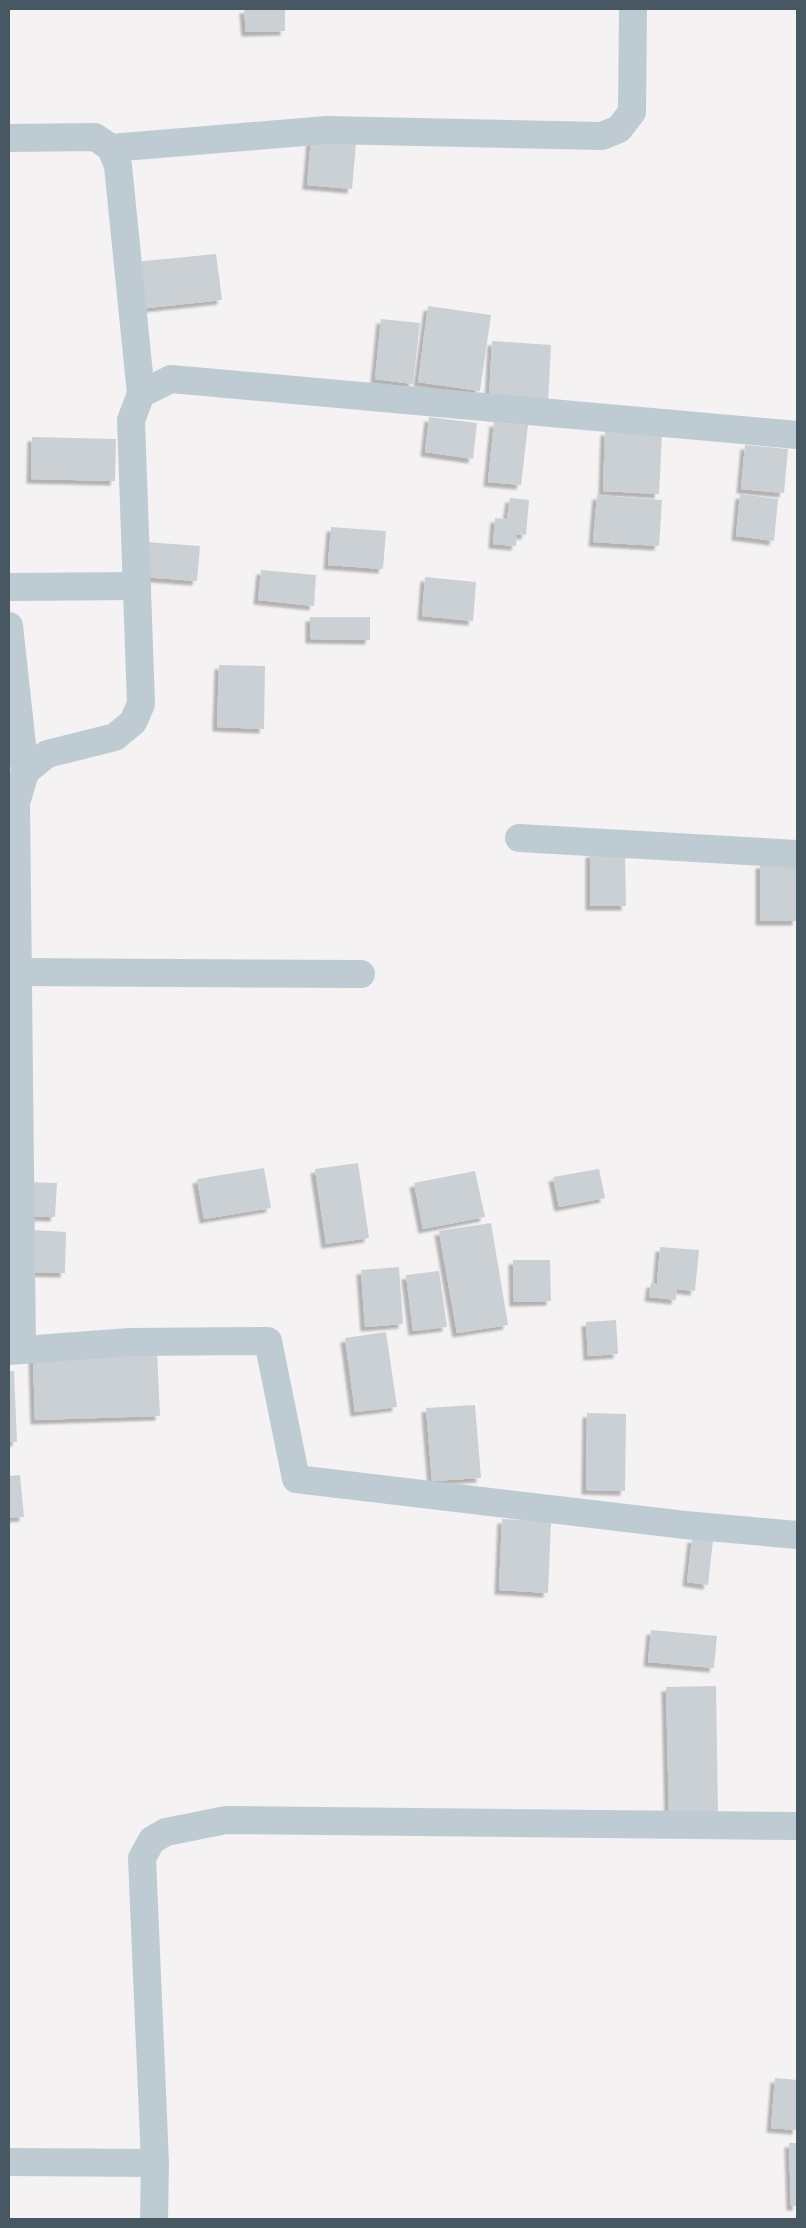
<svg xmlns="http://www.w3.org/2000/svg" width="806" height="2228" viewBox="0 0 806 2228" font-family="Mulish,sans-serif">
	<defs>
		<filter id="shadow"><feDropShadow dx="-4.5" dy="4.5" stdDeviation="1" flood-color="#0004"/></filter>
	</defs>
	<rect width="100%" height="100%" fill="#f4f2f2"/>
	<g fill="#cbd0d5" filter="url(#shadow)">
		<path d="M244 9H285V31L246 32Z"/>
		<path d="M311 139 356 143 352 189 307 185Z"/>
		<path d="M216 254 222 300 139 309 134 262Z"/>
		<path d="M428 306 491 315 480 391 418 382Z"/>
		<path d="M381 319 420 323 413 384 375 379Z"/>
		<path d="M492 341 551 345 548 404 489 400Z"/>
		<path d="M429 417 477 423 473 459 425 452Z"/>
		<path d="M494 422 528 425 521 485 488 482Z"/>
		<path d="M605 431 662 434 659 494 603 491Z"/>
		<path d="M32 437 116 439 115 481 31 479Z"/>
		<path d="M745 445 788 449 784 493 741 489Z"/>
		<path d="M740 494 778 499 774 541 736 536Z"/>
		<path d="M597 495 662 500 659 546 593 542Z"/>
		<path d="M510 498 529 500 526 535 517 534 516 546 493 544 495 518 507 519Z"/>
		<path d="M331 527 386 531 383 569 328 565Z"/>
		<path d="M146 542 200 546 197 581 143 577Z"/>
		<path d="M261 570 316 575 314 606 258 600Z"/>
		<path d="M425 577 476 582 473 621 422 616Z"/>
		<path d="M310 617H370V640L310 639Z"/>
		<path d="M219 665 265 666 264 729 217 727Z"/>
		<path d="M590 853H625L626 906H590Z"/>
		<rect x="760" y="864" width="37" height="57"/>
		<path d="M358 1163 369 1238 326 1244 315 1169Z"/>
		<path d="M264 1168 271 1208 204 1219 197 1179Z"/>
		<path d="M599 1169 605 1198 559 1207 553 1177Z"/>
		<path d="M475 1171 485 1217 423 1229 414 1183Z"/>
		<path d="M29 1182 57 1183 55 1217 28 1216Z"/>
		<path d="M491 1223 508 1325 457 1333 439 1231Z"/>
		<path d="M31 1230 66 1232 65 1273 30 1272Z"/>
		<path d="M660 1247 699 1250 695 1291 677 1289 676 1300 649 1297 651 1283 657 1284Z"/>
		<path d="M513 1260H550L551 1301 514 1302Z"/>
		<path d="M399 1267 403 1324 365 1327 361 1270Z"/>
		<path d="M439 1271 447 1327 413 1331 406 1275Z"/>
		<path d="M616 1320 618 1354 588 1356 586 1322Z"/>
		<path d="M386 1332 397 1407 355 1412 345 1338Z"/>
		<path d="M157 1351 160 1416 35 1420 33 1355Z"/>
		<path d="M9 1371H14L17 1442H9Z"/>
		<path d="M475 1405 481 1478 432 1481 426 1408Z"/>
		<path d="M587 1413 626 1414 625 1491 586 1490Z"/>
		<path d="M20 1475 24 1517 9 1518V1476Z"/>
		<path d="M502 1519 551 1521 548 1593 499 1590Z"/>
		<path d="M692 1538 713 1540 708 1585 687 1582Z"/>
		<path d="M651 1630 717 1636 714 1668 648 1662Z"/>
		<path d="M716 1686 718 1814 669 1815 666 1687Z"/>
		<path d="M775 2078 797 2080V2130L771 2128Z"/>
		<path d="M789 2143H797V2206H791Z"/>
	</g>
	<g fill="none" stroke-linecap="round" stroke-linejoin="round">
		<g stroke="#bfcbd3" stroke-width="28">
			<path d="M9 138 95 137 111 148 118 166 141 394"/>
			<path d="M111 148 327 130 602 136 619 129 632 112 633 9"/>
			<path d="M9 587 137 586"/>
			<path d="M9 626 25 772"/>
			<path d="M519 838 797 854"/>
			<path d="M18 972 361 974"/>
			<path d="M22 1350 16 803 25 772 47 754 115 737 133 722 141 704 131 420 141 394 171 379 797 435"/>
			<path d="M9 1351 130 1342 268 1341 296 1479 685 1525 797 1535"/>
			<path d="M9 2162 155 2163"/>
			<path d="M154 2219 155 2163 142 1858 152 1840 166 1832 226 1820 797 1826"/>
		</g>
	</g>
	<rect width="806" height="2228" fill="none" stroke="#475862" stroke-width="20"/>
</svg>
